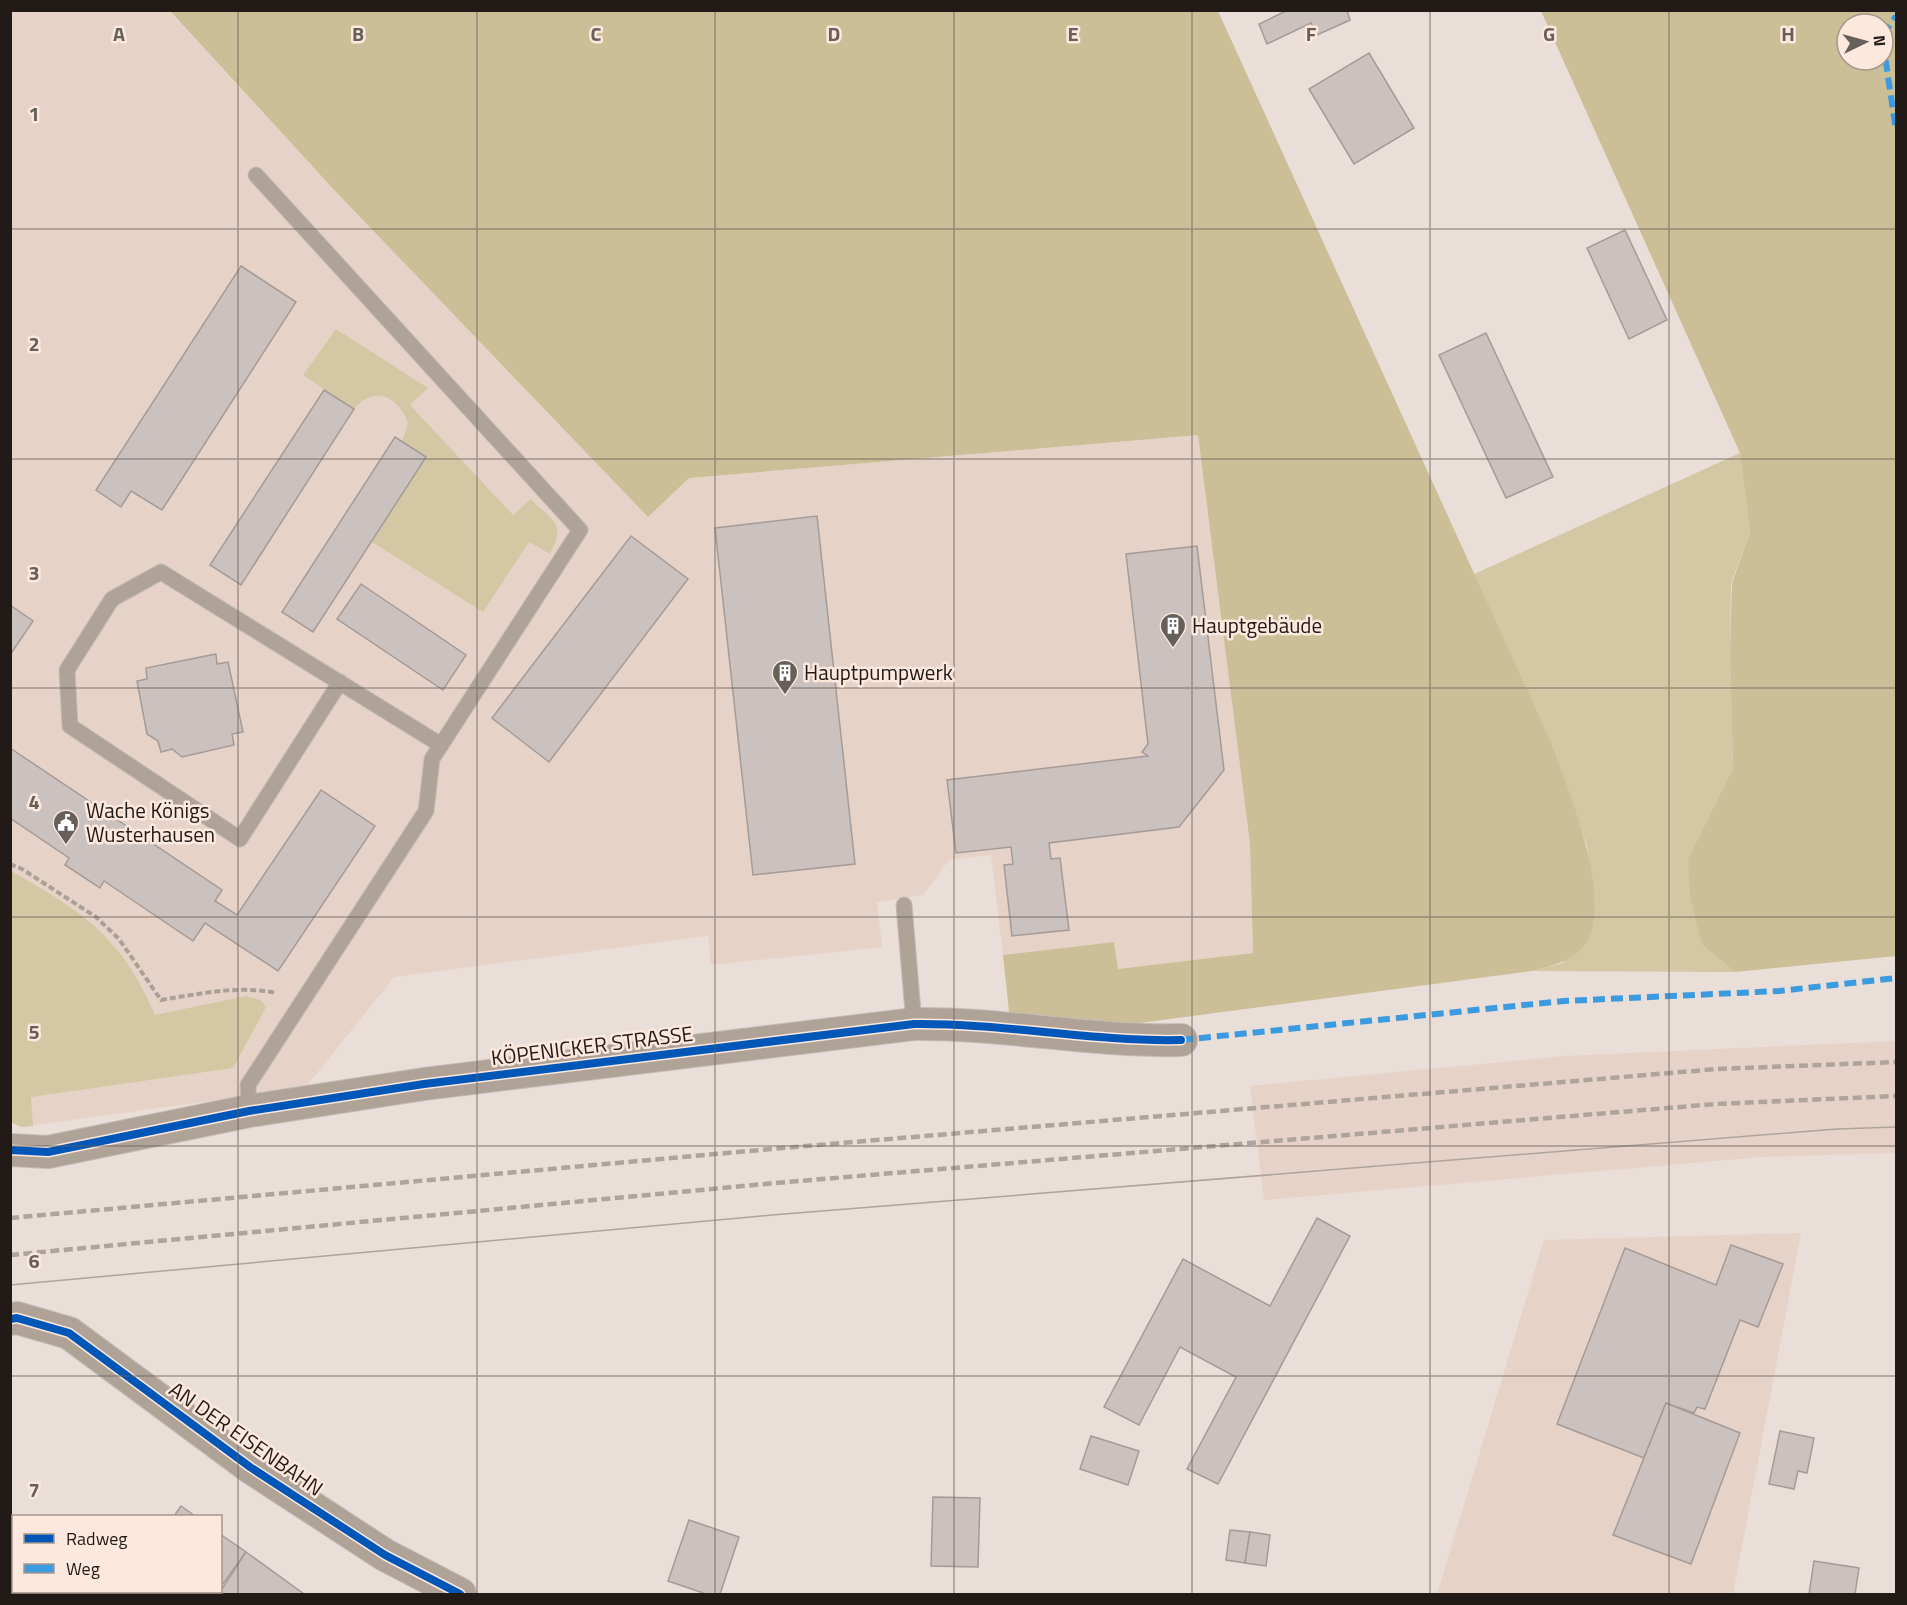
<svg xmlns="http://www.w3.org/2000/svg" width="1907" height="1605" viewBox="0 0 1907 1605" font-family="'Titillium Web',sans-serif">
	<rect width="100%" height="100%" fill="#e9ded8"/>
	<g fill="#e7d2c8">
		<path d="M10 11H169L337 193 648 517 689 478 1198 435 1250 844 1253 953 1118 969 1114 942 1003 955 991 855 949 860 923 895 877 902 882 947 711 965 708 936 394 977 305 1088 21 1127 11 1122Z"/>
		<path d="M1896 1041V1153L1762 1157 1264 1200 1250 1086 1564 1056Z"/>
		<path d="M1801 1233 1733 1594H1437L1544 1240Z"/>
	</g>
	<g fill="#d4c7a4">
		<path d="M336 329 428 388 410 405 513 515 531 499C552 521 567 523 550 554L529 542 483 612 372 542 426 457 402 441 408 423C398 396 374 385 354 409L303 375Z"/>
		<path d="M1740 453 1750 532 1731 583 1730 655 1733 768 1688 859 1702 945 1735 972 1532 971 1563 963 1595 904 1587 846 1554 749 1472 575Z"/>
		<path d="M11 871C82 911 122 937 155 1015L246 996 261 1000 266 1007 233 1068 31 1097 33 1126 21 1127 11 1122Z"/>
	</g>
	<g fill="#ccbe97" fill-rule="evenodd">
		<path d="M170 11H1218L1554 749C1570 797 1612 894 1587 941 1576 961 1551 966 1532 971L1132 1024 1010 1021 1003 955 1114 942 1118 969 1253 953 1250 844 1198 435 689 478 648 517 337 193Z"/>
		<path d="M1541 11H1896V956L1735 972 1702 945 1690 896 1688 859 1733 768 1730 655 1732 583 1750 532 1740 453ZM1847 24H1883V60H1847Z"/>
	</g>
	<g fill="#cbc1be" stroke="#a49b98" stroke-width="1.5">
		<path d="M1288 10H1347L1350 20 1317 35 1311 23 1267 44 1259 24Z"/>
		<path d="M1369 53 1414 128 1354 164 1309 89Z"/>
		<path d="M1625 230 1667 320 1629 339 1587 248Z"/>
		<path d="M241 266 296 302 162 510 131 491 121 507 96 490Z"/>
		<path d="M1486 333 1553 477 1506 498 1439 355Z"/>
		<path d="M324 390 354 409 241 585 210 565Z"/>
		<path d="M395 437 426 457 313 632 282 612Z"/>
		<path d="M817 516 855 864 753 875 715 528Z"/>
		<path d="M631 536 688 579 549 762 492 718Z"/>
		<path d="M1197 546 1224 770 1179 827 1049 843 1051 859 1060 858 1069 930 1012 936 1004 865 1013 864 1011 847 956 853 947 780 1148 756 1142 752 1148 744 1126 554Z"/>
		<path d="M361 584 466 655 443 690 337 619Z"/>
		<path d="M10 605 33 621 10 655Z"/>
		<path d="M216 654 217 664 228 662 243 732 232 734 234 745 182 757 172 749 161 752 158 741 147 734 137 681 147 679 146 668Z"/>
		<path d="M10 748 222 890 215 901 237 915 321 790 375 826 278 971 205 923 193 941 104 881 100 888 65 865 69 858 10 818Z"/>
		<path d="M1317 1218 1350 1236 1218 1484 1187 1469 1236 1377 1180 1347 1139 1425 1104 1407 1183 1259 1270 1306Z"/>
		<path d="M1731 1245 1783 1264 1758 1327 1740 1320 1705 1409 1697 1407 1694 1413 1666 1403 1644 1458 1557 1424 1625 1248 1716 1285Z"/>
		<path d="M1666 1403 1740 1433 1691 1564 1613 1535Z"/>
		<path d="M1780 1431 1814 1438 1807 1473 1798 1471 1794 1489 1769 1484Z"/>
		<path d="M1091 1436 1139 1451 1128 1485 1080 1469Z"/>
		<path d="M933 1497 980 1498 978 1567 931 1566Z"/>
		<path d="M181 1506 195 1516H174Z"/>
		<path d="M689 1520 739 1537 720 1594H706L668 1581Z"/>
		<path d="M1230 1530 1250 1532 1245 1563 1226 1560Z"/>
		<path d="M1250 1532 1270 1535 1266 1566 1245 1563Z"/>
		<path d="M220 1534 246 1552 220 1588Z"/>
		<path d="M246 1552 304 1594H216L220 1592Z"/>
		<path d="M1814 1561 1859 1568 1855 1594H1809Z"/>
		<path d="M195 1592H218L216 1594H200Z"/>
	</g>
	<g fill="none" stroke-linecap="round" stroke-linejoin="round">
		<defs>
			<g id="lane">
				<path d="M340 682 240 839 70 726 67 670 112 599 161 572 441 745"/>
				<path d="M904 905 914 1024"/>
				<path d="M249 1111 248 1085 426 811 432 759 580 530 256 175"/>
			</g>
			<g id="street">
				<path d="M10 1150 48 1152 249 1111 424 1084 914 1024C1003 1023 1092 1042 1181 1040"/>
				<path d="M10 1319 17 1318 69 1333 250 1467 385 1555 460 1594"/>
			</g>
		</defs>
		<use href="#lane" stroke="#c3bcb7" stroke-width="17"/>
		<use href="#street" stroke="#c3bcb7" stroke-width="34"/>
		<path stroke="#aaa097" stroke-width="4" stroke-dasharray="6 3" stroke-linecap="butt" d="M10 864 22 869 96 917 119 939 161 1000C199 994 238 985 276 993"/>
		<use href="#lane" stroke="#afa397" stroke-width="15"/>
		<use href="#street" stroke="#afa397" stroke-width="32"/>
		<path stroke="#aea49c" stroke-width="1.5" d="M10 1285 772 1215 1837 1129 1896 1127"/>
		<g stroke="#aea49c" stroke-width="4.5" stroke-dasharray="9 4.5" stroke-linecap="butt">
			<path d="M10 1218 771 1149 1717 1069 1896 1062"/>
			<path d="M10 1255 775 1183 1715 1104 1896 1096"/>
		</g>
		<g stroke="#3c9bdf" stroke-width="6" stroke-dasharray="12 6" stroke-linecap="butt">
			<path d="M1883 35 1896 16"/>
			<path d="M1883 42 1896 131"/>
			<path d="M1181 1040 1564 1001 1779 991 1896 978"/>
		</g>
		<defs>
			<g id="cycleway">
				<path d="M10 1150 48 1152 249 1111 424 1084 914 1024C1003 1023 1092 1042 1181 1040"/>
				<path d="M10 1319 17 1318 69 1333 250 1467 385 1555 460 1594"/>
			</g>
		</defs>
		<use href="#cycleway" stroke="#fde8de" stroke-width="11"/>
		<use href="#cycleway" stroke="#0057b8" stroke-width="8"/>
	</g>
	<path fill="none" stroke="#675f5a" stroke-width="1.5" stroke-opacity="0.55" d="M238 10V1594M477 10V1594M715 10V1594M954 10V1594M1192 10V1594M1430 10V1594M1669 10V1594M10 229H1896M10 459H1896M10 688H1896M10 917H1896M10 1146H1896M10 1376H1896"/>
	<defs>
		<symbol id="building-pin" viewBox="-11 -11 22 30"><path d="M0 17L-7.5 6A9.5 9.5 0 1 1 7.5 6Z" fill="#675f5a" stroke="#fde8de"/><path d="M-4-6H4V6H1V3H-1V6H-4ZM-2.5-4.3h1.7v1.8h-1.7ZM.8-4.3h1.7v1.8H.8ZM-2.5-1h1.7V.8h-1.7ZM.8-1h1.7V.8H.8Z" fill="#fff"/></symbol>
		<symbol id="civic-pin" viewBox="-11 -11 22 30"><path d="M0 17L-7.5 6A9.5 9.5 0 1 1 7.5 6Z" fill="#675f5a" stroke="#fde8de"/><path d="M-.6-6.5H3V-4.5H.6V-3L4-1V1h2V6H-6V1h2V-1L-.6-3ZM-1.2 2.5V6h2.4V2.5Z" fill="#fff"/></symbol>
	</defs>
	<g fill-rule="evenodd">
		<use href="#building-pin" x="1158" y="611" width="30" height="40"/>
		<use href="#building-pin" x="770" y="658" width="30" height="40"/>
		<use href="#civic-pin" x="51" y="808" width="30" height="40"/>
	</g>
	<g text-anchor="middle" stroke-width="5" stroke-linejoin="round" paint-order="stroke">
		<g font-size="21" fill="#211a16" stroke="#fde8de" text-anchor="start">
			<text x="1192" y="633">Hauptgebäude</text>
			<text x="804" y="680">Hauptpumpwerk</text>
			<text x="86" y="818">Wache Königs<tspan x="86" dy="24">Wusterhausen</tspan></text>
		</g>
		<g font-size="21" fill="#211a16" stroke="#fde8de">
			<text transform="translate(592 1046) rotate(-7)" y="7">KÖPENICKER STRASSE</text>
			<text transform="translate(246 1439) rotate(35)" y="7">AN DER EISENBAHN</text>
		</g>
	</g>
	<g font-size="20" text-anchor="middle" font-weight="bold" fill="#675f5a" stroke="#fde8de" stroke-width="5" stroke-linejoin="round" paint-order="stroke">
		<text x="119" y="41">A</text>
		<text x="358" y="41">B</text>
		<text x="596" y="41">C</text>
		<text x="834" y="41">D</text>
		<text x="1073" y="41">E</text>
		<text x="1311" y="41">F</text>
		<text x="1549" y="41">G</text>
		<text x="1788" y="41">H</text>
		<text x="34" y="121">1</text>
		<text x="34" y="351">2</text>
		<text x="34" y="580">3</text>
		<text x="34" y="809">4</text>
		<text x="34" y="1039">5</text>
		<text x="34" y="1268">6</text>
		<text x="34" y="1497">7</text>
	</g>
	<rect width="1907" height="1605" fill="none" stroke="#211a16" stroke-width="24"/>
	<rect x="12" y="1515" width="210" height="78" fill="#fde8de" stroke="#a5968e" stroke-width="1.5"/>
	<rect x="24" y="1534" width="30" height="9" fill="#0057b8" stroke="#a5968e" stroke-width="1.5"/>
	<text x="66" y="1545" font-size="18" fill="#211a16">Radweg</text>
	<rect x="24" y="1564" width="30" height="9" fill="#3c9bdf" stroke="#a5968e" stroke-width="1.5"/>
	<text x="66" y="1575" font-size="18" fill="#211a16">Weg</text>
	<g transform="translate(1865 42) rotate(85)"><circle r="28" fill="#fde8de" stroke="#a5968e" stroke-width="1.5"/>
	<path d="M0-4.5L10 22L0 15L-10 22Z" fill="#675f5a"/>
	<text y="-9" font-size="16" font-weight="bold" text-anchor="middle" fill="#211a16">N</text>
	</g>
</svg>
